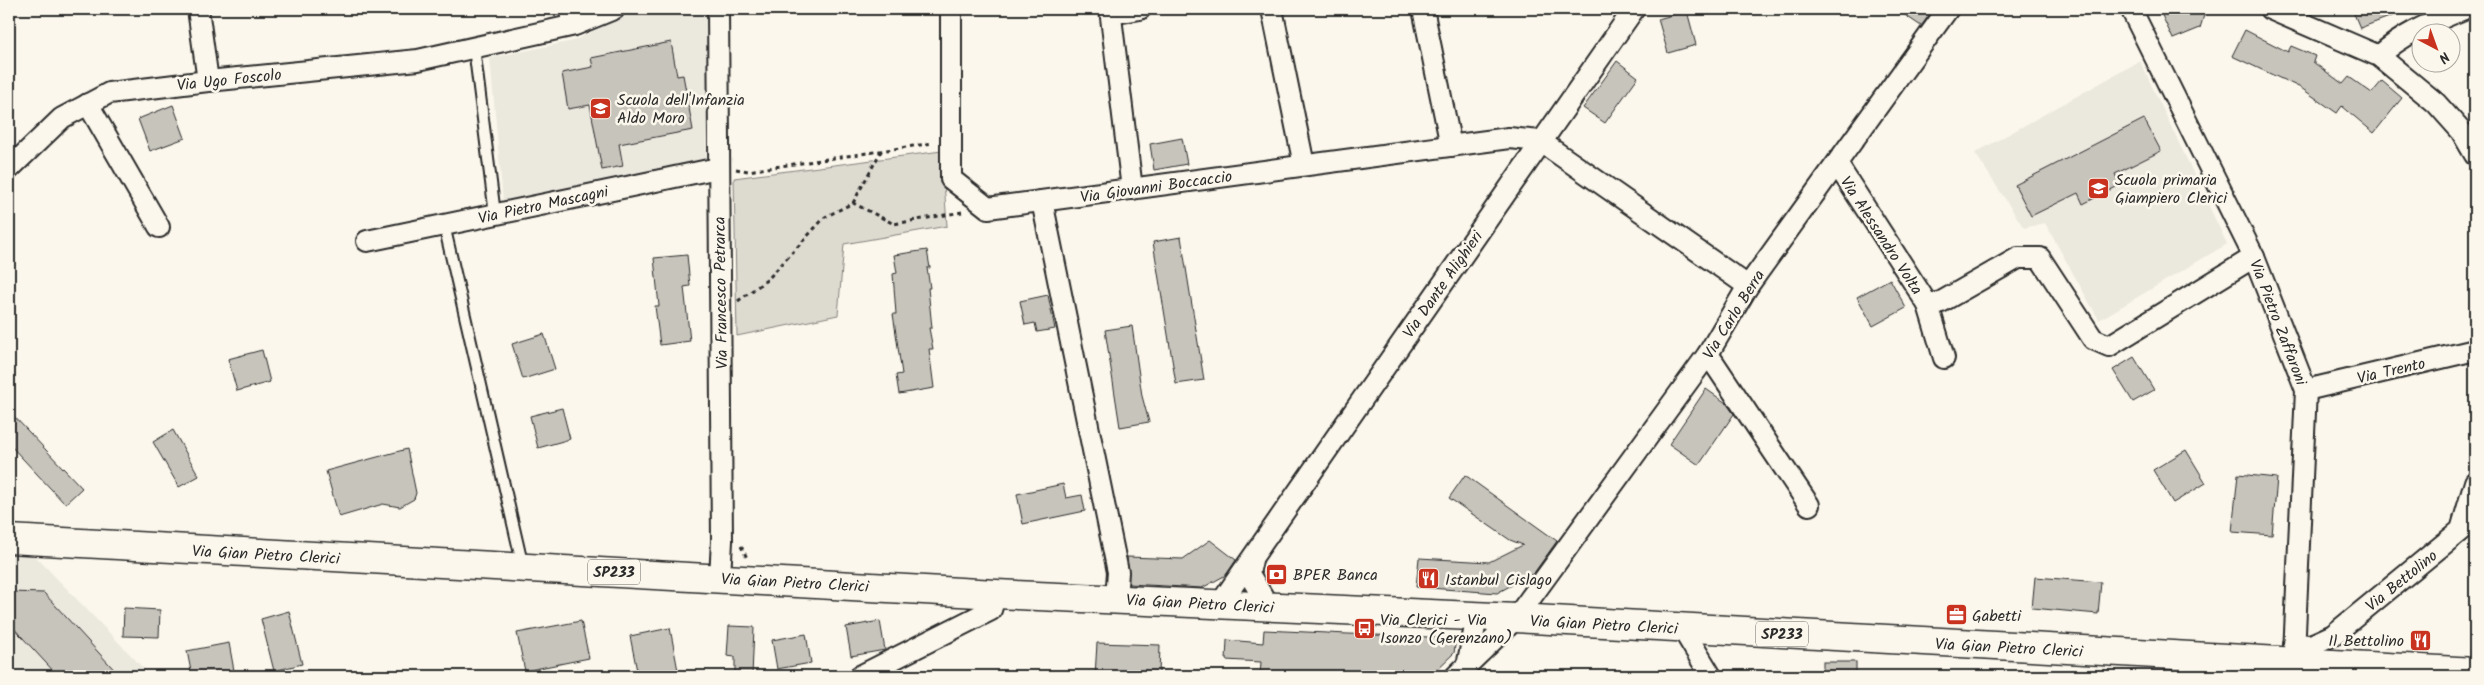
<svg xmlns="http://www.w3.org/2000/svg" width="2484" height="685" viewBox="0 0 2484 685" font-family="Kalam,sans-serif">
	<rect width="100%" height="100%" fill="#fbf7ec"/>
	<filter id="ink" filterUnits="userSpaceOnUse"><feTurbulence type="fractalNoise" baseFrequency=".02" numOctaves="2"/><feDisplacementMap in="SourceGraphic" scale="10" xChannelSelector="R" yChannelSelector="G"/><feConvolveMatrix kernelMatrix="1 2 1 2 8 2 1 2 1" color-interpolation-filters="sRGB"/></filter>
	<g filter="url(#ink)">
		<g fill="#ebe8de">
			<path d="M640 9 708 10 706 159 503 201 490 58 573 41Z"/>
			<path d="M2140 61 2227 244 2099 320 2045 223 2024 228 1975 153Z"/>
			<path d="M9 529 151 676H9Z"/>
		</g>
		<path fill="#dddad0" stroke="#84827e" d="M942 151 947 226 844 244 838 315 737 336 734 178Z"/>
		<g fill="#c7c4bc" stroke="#2b2b2b">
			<path d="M1896 9H1934L1921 26Z"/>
			<path d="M2159 9H2206L2200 28 2173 39Z"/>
			<path d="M2352 9H2408V10L2360 28Z"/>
			<path d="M1687 11 1696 45 1668 53 1658 19Z"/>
			<path d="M2245 30 2288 52 2291 46 2315 56 2313 62 2343 84 2349 77 2372 93 2382 81 2402 98 2374 133 2342 106 2337 113 2301 88 2232 56Z"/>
			<path d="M671 42 677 76 683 75 693 130 619 144 623 166 602 170 590 105 568 109 562 73 593 67 591 58Z"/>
			<path d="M1617 61 1638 77 1605 123 1583 108Z"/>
			<path d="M173 105 185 138 150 151 138 119Z"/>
			<path d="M2144 119 2161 151 2115 174 2120 185 2083 204 2078 193 2031 216 2015 185Z"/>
			<path d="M1182 138 1187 164 1154 170 1150 144Z"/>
			<path d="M1181 237 1204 380 1176 384 1153 242Z"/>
			<path d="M927 250 930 268H927L930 288H928L932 328H929L933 349H929L934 388 899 394 896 375 902 374 893 314H896L893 274 897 273 894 255Z"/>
			<path d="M687 255 690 286 684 287 690 341 660 345 655 306H659L654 258Z"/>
			<path d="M1890 279 1906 308 1873 326 1857 297Z"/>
			<path d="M1048 295 1055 329 1037 332 1035 323 1025 325 1020 301Z"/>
			<path d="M1132 326 1142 396 1149 422 1120 427 1105 330Z"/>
			<path d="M544 334 555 369 523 379 512 344Z"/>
			<path d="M262 350 270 382 237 391 228 359Z"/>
			<path d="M2134 357 2154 390 2133 402 2113 370Z"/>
			<path d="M1706 389 1726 403 1734 414 1699 465 1669 444Z"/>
			<path d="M562 408 570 439 538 448 530 416Z"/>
			<path d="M9 411 82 488 65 504 9 444Z"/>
			<path d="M173 430 199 476 179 487 153 442Z"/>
			<path d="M407 449 416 493 414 499 400 507 383 504 339 517 326 471Z"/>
			<path d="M2186 450 2206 483 2173 503 2153 470Z"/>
			<path d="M2238 474 2277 478 2272 535 2232 532Z"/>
			<path d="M1465 475 1557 541 1534 573 1497 593 1416 587 1419 558 1489 562 1523 545 1510 540 1449 498Z"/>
			<path d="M1063 484 1066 498 1082 495 1085 511 1023 524 1017 494Z"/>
			<path d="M1210 540 1236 560 1226 575 1202 588 1129 584 1127 557 1183 559Z"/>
			<path d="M2035 577 2101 582 2098 614 2032 608Z"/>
			<path d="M9 592 44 593 120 676H58L9 623Z"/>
			<path d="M124 608 160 610 159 637 123 636Z"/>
			<path d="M289 611 302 664 274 671 261 619Z"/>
			<path d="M581 621 589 658 525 671 517 633Z"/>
			<path d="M880 621 885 650 851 656 846 627Z"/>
			<path d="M729 626 754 627 752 676H735V657L727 656Z"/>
			<path d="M670 628 679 676H638L630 636Z"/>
			<path d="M1264 630 1348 634 1456 638 1454 653 1430 676H1260L1261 662 1226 660 1227 640 1263 643Z"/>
			<path d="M806 634 811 663 777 669 772 640Z"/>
			<path d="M229 643 235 676H192L187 651Z"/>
			<path d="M1097 643 1160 645 1159 676H1095Z"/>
			<rect x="1823" y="662" width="33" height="14"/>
		</g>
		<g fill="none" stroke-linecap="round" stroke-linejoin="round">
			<defs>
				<g id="lane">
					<path d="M566 27V9"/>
					<path d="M474 48 495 214"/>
					<path d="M444 225 523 567"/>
				</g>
				<g id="street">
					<path d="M198 9 208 81"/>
					<path d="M718 9 722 541 720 577"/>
					<path d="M951 9V179L988 208 1509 138 1540 141 1748 286"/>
					<path d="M1110 9 1132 189"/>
					<path d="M1272 9 1304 165"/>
					<path d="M1423 9 1451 146"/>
					<path d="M2131 9 2254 257 2306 390 2293 676"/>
					<path d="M2270 9 2379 56 2436 103 2461 131 2475 155"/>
					<path d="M1111 14 1140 9"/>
					<path d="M2379 56C2404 33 2433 22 2464 9"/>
					<path d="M88 104 159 227"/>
					<path d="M1837 164 1928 305 1941 302 2018 258H2040L2093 339 2109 346 2254 257"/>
					<path d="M9 169 62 118 109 93 208 81 418 60 575 25 614 9"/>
					<path d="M1042 201 1118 572 1116 599"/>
					<path d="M367 241 718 168"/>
					<path d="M1928 305 1944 358"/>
					<path d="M1708 354 1809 505"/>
					<path d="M2306 390 2475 350"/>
					<path d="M1252 560 1249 574 1269 607"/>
					<path d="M1220 604 1634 9"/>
					<path d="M1682 628 1711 676"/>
					<path d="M2294 644 2311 645 2333 635 2461 530 2475 482"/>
					<path d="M1467 666 1477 617"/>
					<path d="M860 676 991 610 996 594"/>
					<path d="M1456 676 1516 618 1708 354 1748 286 1948 9"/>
				</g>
				<path id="primary" d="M9 539 996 594 1516 618 2475 672"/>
			</defs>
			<use href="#lane" stroke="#2b2b2b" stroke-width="14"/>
			<use href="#street" stroke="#2b2b2b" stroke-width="24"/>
			<use href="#primary" stroke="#2b2b2b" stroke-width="31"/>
			<g stroke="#2b2b2b" stroke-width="3" stroke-dasharray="4 4" stroke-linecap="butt">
				<path d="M736 169 748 171 933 143"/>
				<path d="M853 203 881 151"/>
				<path d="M738 301 768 279 825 217 853 203 894 224 962 212"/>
				<path d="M741 546 747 558"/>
			</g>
			<use href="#lane" stroke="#fbf7ec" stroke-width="10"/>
			<use href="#street" stroke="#fbf7ec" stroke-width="20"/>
			<use href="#primary" stroke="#fbf7ec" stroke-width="28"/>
		</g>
	</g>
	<defs>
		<symbol id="school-square" viewBox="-11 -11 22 22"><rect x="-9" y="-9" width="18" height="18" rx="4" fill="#c8321e" stroke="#fbf7ec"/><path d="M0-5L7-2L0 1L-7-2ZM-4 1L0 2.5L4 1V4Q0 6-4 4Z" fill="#fff"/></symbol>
		<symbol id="bank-square" viewBox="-11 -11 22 22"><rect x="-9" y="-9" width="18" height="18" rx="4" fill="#c8321e" stroke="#fbf7ec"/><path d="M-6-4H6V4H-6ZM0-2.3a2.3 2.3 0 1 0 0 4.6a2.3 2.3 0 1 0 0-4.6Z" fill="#fff"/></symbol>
		<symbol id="restaurant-square" viewBox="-11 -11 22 22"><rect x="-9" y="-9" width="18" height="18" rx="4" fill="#c8321e" stroke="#fbf7ec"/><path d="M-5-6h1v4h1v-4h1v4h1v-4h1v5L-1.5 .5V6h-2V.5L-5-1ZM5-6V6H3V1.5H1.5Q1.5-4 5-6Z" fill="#fff"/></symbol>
		<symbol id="office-square" viewBox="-11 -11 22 22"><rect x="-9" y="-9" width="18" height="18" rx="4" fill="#c8321e" stroke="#fbf7ec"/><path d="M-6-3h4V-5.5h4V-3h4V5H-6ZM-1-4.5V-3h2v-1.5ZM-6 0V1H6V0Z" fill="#fff"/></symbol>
		<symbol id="bus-square" viewBox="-11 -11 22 22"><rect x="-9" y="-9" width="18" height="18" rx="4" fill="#c8321e" stroke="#fbf7ec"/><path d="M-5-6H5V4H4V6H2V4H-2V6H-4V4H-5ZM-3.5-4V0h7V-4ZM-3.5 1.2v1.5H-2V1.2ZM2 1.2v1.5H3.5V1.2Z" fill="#fff"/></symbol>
	</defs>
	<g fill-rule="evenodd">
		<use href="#school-square" x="588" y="96" width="25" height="25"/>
		<use href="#school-square" x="2086" y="176" width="25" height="25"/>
		<use href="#bank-square" x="1264" y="562" width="25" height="25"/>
		<use href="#restaurant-square" x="1416" y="566" width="25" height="25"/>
		<use href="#office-square" x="1944" y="602" width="25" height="25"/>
		<use href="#bus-square" x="1352" y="616" width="25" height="25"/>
		<use href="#restaurant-square" x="2408" y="628" width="25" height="25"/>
	</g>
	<g text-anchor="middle" stroke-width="5" stroke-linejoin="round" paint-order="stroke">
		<g fill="#fbf7ec" stroke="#696865" stroke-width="1">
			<rect x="588" y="559.5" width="52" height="25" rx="4"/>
			<rect x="1756" y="621.5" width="52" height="25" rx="4"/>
		</g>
		<g font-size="15" font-weight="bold" fill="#2b2b2b">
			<text x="614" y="577">SP233</text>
			<text x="1782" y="639">SP233</text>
		</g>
		<g font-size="16" fill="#2b2b2b" stroke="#fbf7ec">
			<text transform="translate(229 79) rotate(-6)" y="6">Via Ugo Foscolo</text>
			<text transform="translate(1156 186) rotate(-8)" y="6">Via Giovanni Boccaccio</text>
			<text transform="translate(543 204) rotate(-12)" y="6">Via Pietro Mascagni</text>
			<text transform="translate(1882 235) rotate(57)" y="6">Via Alessandro Volta</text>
			<text transform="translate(1442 284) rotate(-55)" y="6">Via Dante Alighieri</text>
			<text transform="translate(720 293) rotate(-91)" y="6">Via Francesco Petrarca</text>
			<text transform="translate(1733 314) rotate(-58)" y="6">Via Carlo Berra</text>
			<text transform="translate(2279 322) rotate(69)" y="6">Via Pietro Zaffaroni</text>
			<text transform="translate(2391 370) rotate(-13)" y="6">Via Trento</text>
			<text transform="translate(266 554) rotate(3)" y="6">Via Gian Pietro Clerici</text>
			<text transform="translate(2401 580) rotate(-39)" y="6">Via Bettolino</text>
			<text transform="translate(795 582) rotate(3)" y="6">Via Gian Pietro Clerici</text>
			<text transform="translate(1200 603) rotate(3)" y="6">Via Gian Pietro Clerici</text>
			<text transform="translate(1604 624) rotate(3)" y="6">Via Gian Pietro Clerici</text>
			<text transform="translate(2009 647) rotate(3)" y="6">Via Gian Pietro Clerici</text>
		</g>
		<g font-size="16" fill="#2b2b2b" stroke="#fbf7ec" text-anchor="start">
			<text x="617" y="105">Scuola dell'Infanzia<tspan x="617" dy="18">Aldo Moro</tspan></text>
			<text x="2115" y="185">Scuola primaria<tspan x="2115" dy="18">Giampiero Clerici</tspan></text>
			<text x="1293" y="580">BPER Banca</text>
			<text x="1445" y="585">Istanbul Cislago</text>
			<text x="1972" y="621">Gabetti</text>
			<text x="1380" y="625">Via Clerici - Via<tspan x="1380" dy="18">Isonzo (Gerenzano)</tspan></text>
			<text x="2404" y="646" text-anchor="end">Il Bettolino</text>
		</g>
	</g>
	<rect width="2484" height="685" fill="none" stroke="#fbf7ec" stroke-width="30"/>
	<rect x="15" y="15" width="2454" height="655" fill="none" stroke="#2b2b2b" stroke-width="2" filter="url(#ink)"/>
	<g transform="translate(2436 48) rotate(139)"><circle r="24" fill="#fbf7ec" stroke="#a8a59f"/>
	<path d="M0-4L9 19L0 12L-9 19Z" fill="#c8321e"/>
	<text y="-8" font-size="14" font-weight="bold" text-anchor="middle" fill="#2b2b2b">N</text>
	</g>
</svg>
